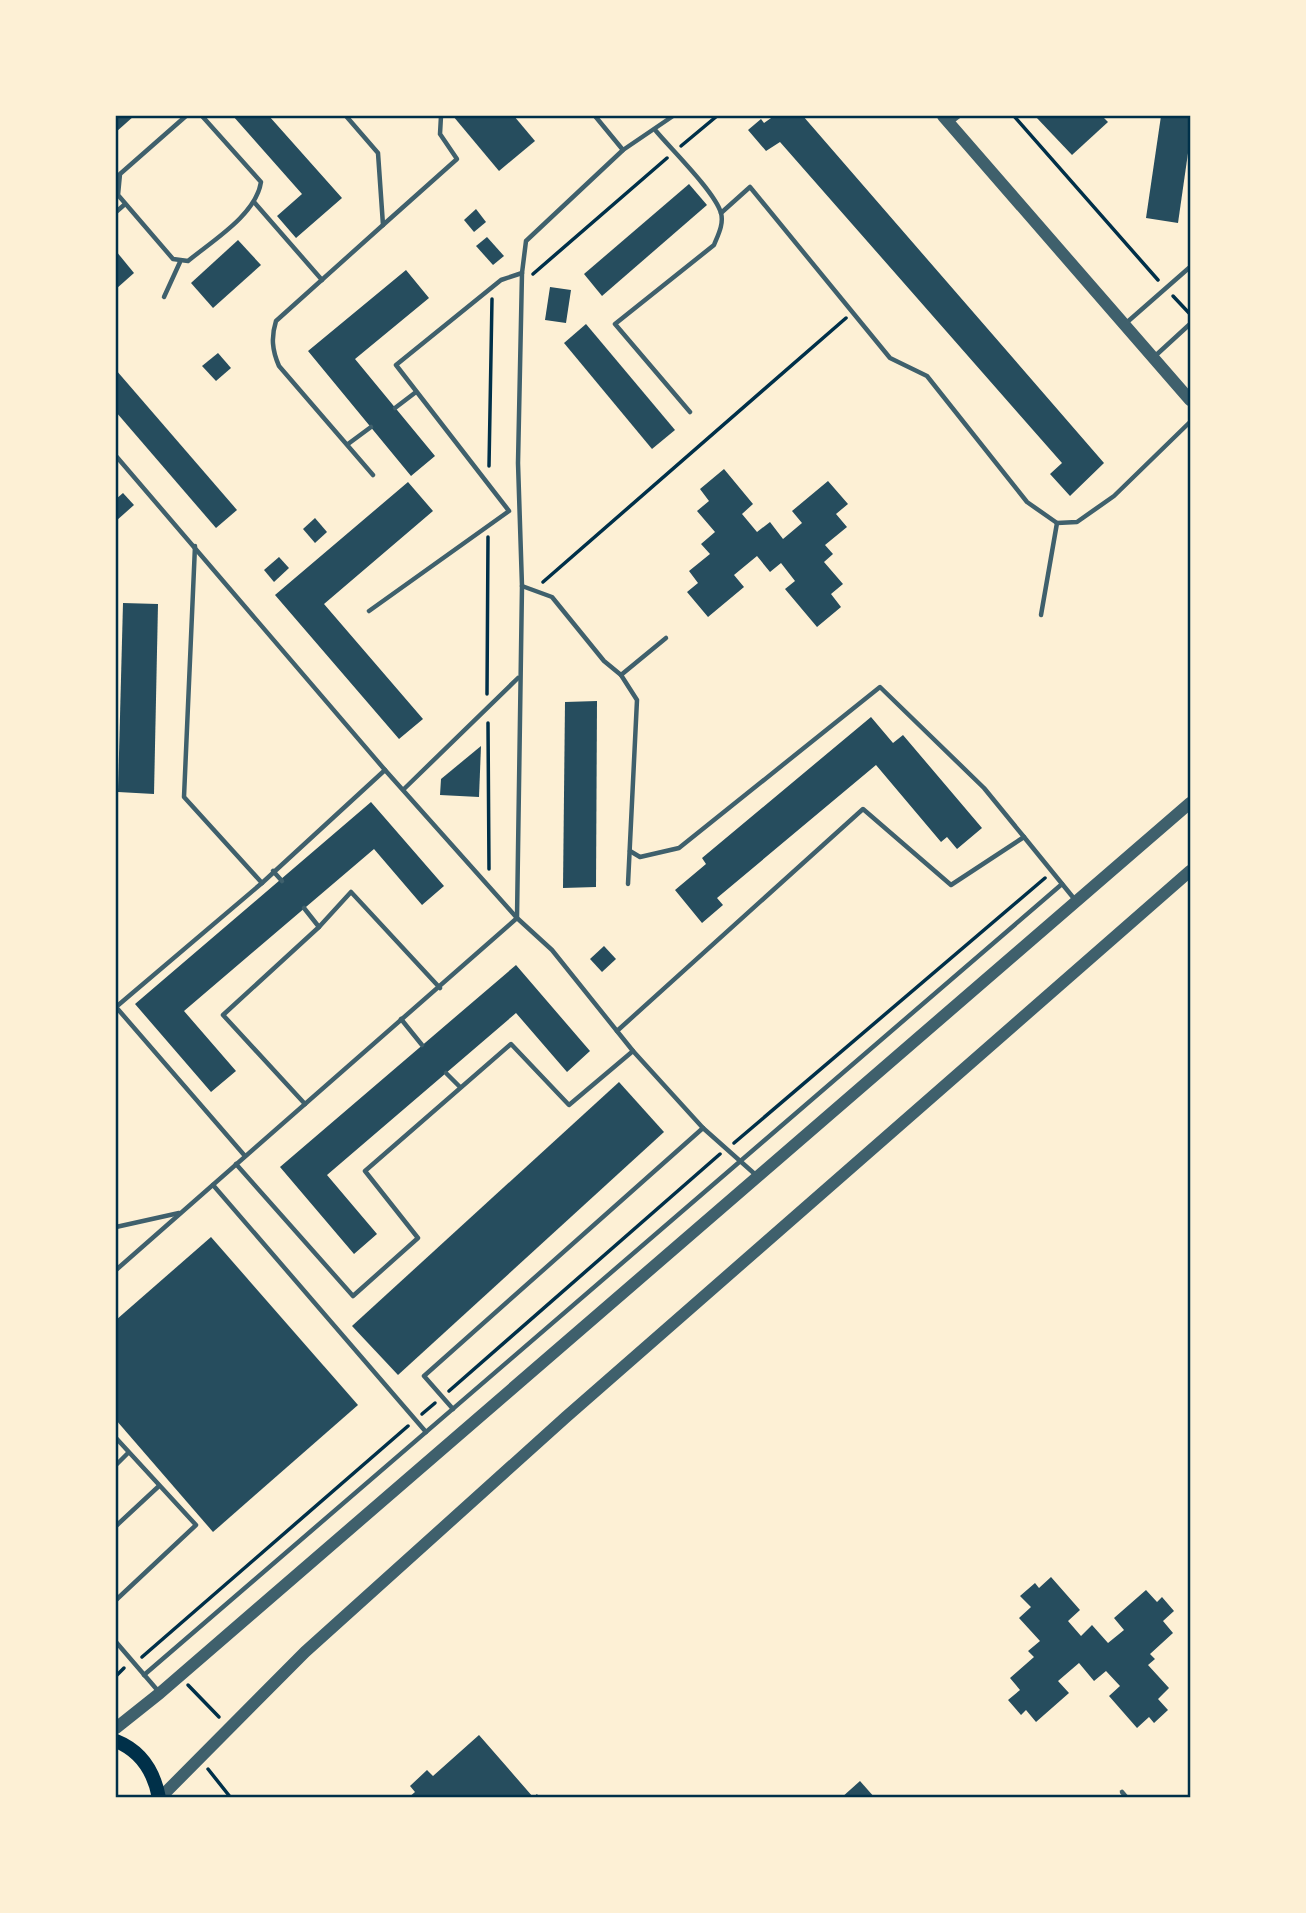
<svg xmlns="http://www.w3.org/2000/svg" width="1306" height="1913" viewBox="0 0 1306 1913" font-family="Inter,sans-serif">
	<rect width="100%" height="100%" fill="#fdf0d5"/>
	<g fill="#264d5e">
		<path d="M116 116H134L116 132Z"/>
		<path d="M233 116H269L342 198 296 238 277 216 302 194Z"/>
		<path d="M453 116H514L535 141 499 171Z"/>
		<path d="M774 116H803L1104 463 1070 496 1050 474 1062 463 780 142 766 151 748 130 761 119 764 123Z"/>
		<path d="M1035 116H1102L1108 122 1072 155Z"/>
		<path d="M1161 116H1190V139L1178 223 1146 218Z"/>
		<path d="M689 184 707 205 602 296 584 274Z"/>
		<path d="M476 209 486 222 474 232 464 220Z"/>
		<path d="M487 237 504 256 493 265 476 246Z"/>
		<path d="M238 240 261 265 213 308 191 283Z"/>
		<path d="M116 251 134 273 116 289Z"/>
		<path d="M406 270 429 298 355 359 435 456 411 476 308 351Z"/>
		<path d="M550 287 571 290 566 323 545 320Z"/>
		<path d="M586 324 675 430 652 449 564 343Z"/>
		<path d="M218 353 231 368 216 381 202 366Z"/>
		<path d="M116 370 237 510 216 528 116 412Z"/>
		<path d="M724 469 753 504 742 514 757 532 770 522 783 539 802 523 792 511 828 481 848 504 836 514 847 527 825 545 833 554 824 562 843 584 831 594 841 607 817 627 785 589 795 581 781 563 770 572 757 556 734 575 744 587 708 617 687 592 698 583 689 571 710 554 701 544 715 532 697 511 709 501 700 489Z"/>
		<path d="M408 482 433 511 324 604 423 719 399 739 275 595Z"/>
		<path d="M123 493 134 505 116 521V499Z"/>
		<path d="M315 518 327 532 315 543 303 529Z"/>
		<path d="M279 557 289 568 274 582 264 570Z"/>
		<path d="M123 603 158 604 154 794 118 792Z"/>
		<path d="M597 701 596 887 563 888 565 702Z"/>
		<path d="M871 717 893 743 903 735 982 828 957 849 947 837 941 842 876 765 717 898 723 905 702 923 675 890 706 864 702 858Z"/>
		<path d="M481 746 479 797 440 795 441 779Z"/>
		<path d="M371 802 444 886 422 905 374 849 184 1011 236 1071 211 1092 135 1004Z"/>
		<path d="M604 946 616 959 602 972 590 959Z"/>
		<path d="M516 965 590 1051 567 1072 516 1013 327 1175 377 1234 354 1254 280 1167Z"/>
		<path d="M619 1082 664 1132 398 1375 352 1326Z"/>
		<path d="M211 1237 358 1405 213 1532 116 1420V1320Z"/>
		<path d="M1051 1577 1080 1610 1068 1621 1081 1636 1092 1625 1108 1643 1124 1630 1114 1618 1146 1590 1157 1602 1162 1597 1174 1611 1163 1621 1173 1633 1150 1654 1155 1659 1148 1665 1169 1688 1158 1699 1168 1710 1154 1723 1149 1717 1137 1728 1109 1696 1120 1686 1106 1671 1094 1681 1079 1663 1058 1681 1069 1693 1036 1722 1026 1710 1021 1715 1008 1700 1020 1690 1010 1678 1034 1657 1028 1651 1040 1641 1019 1618 1031 1607 1020 1596 1035 1583 1039 1588Z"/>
		<path d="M479 1735 533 1797 537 1794 540 1798H408L415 1792 410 1786 427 1770 433 1776Z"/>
		<path d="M860 1781 875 1798H841Z"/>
	</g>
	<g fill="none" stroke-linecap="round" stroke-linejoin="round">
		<g stroke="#003049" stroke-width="3.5">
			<path d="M1014 116 1158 280"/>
			<path d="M681 146 717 116"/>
			<path d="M533 274 667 158"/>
			<path d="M1173 296 1189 313"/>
			<path d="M489 466 492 299"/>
			<path d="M543 582 846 318"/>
			<path d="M487 694 488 537"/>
			<path d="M488 723 489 869"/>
			<path d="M734 1143 1045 878"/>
			<path d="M449 1391 720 1154"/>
			<path d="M422 1414 435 1403"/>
			<path d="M142 1657 408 1426"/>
			<path d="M116 1676 124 1668"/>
			<path d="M188 1685 219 1717"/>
			<path d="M208 1769 231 1798"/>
		</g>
		<g stroke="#3f606c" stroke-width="4.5">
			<path d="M186 116 120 174 118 195 173 259 188 261C212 241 256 215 261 182L202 116"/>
			<path d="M346 116 378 153 383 225 276 321C271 337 272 350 279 366L373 475"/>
			<path d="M595 116 623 150"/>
			<path d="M950 123 959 116"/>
			<path d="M656 131C671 149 715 192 721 213 724 224 718 235 714 245L615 324 690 412"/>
			<path d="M254 202 322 280"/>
			<path d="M116 212 124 205"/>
			<path d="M721 213 750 187 890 358 927 376 1027 502 1057 523 1077 522 1114 496 1190 422"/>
			<path d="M383 225 457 159 440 134 441 116"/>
			<path d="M164 297 180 262"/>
			<path d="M1125 324 1190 267"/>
			<path d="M1154 357 1190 324"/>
			<path d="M395 408 416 392"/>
			<path d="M348 444 371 427"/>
			<path d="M116 456 385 770 517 918 552 950 633 1051 703 1128 757 1176"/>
			<path d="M195 546 184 797 262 883"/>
			<path d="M522 586 552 597 604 661 621 675 637 700 628 884"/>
			<path d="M369 611 509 511 396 365 501 280 522 273"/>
			<path d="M1041 615 1057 523"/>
			<path d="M621 675 666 638"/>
			<path d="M404 789 518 678"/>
			<path d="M1024 837 1076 901"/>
			<path d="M273 871 282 881"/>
			<path d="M304 908 319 927"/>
			<path d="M401 1019 422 1045"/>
			<path d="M617 1031 863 809 951 885 1024 837 984 788 880 687 679 848 640 857 630 851"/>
			<path d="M446 1073 460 1087"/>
			<path d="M305 1104 223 1015 319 927 351 892 440 988"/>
			<path d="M245 1156 116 1007 262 883 385 770"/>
			<path d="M236 1164 353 1296 418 1238 365 1171 511 1044 569 1105 633 1051"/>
			<path d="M213 1185 426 1432"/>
			<path d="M116 1227 179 1213"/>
			<path d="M116 1270 517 918 522 586 518 463 522 273 526 241 623 150 673 116"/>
			<path d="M453 1409 424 1376 703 1128"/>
			<path d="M116 1438 196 1525 116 1600"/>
			<path d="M116 1465 128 1453"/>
			<path d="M116 1526 159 1486"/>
			<path d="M116 1642 159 1692"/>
			<path d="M144 1675 1062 884"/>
			<path d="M1122 1792 1127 1798"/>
		</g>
		<g stroke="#3f606c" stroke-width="12">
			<path d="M943 116 1190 400"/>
			<path d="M116 1728 160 1693 1190 803"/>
			<path d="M160 1798 305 1652 566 1417 1190 871"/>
		</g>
		<path stroke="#003049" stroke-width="14" d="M116 1741C141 1751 154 1771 159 1798"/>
	</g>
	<rect width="1306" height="1913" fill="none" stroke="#fdf0d5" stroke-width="234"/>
	<rect x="117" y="117" width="1072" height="1679" fill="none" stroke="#003049" stroke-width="2.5"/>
</svg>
